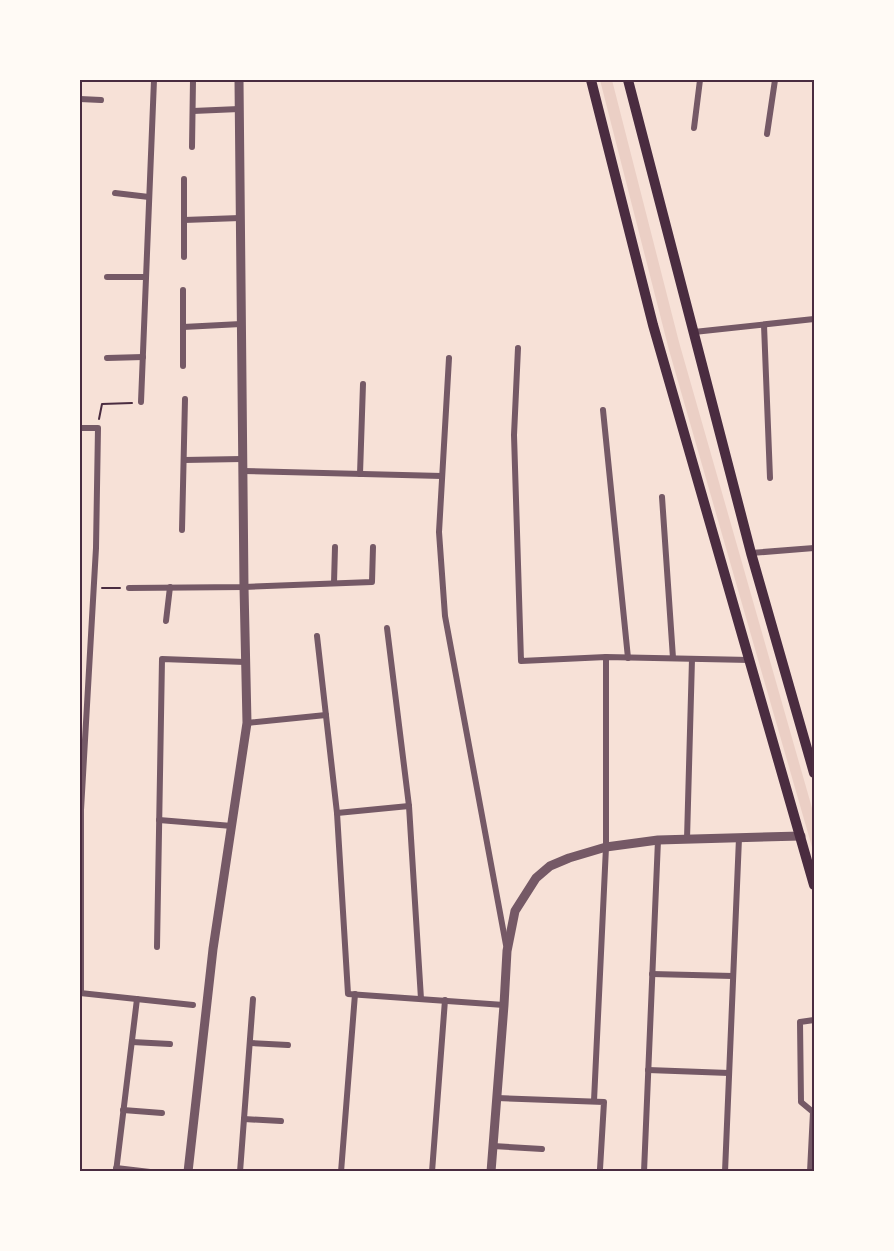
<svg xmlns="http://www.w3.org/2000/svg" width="894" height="1251" viewBox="0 0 894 1251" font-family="'Noto Sans',sans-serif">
	<rect width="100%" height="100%" fill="#f7e1d7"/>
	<path fill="#ebcfc5" d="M600 80H612L679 342 814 815V854L669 350Z"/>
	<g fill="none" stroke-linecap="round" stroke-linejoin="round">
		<g stroke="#4a2c40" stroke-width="2">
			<path d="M99 419 102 404 132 403"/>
			<path d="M102 588H120"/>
		</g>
		<g stroke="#755966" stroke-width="6">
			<path d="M80 99 101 100"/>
			<path d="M193 111 239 109"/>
			<path d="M694 128 700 80"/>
			<path d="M767 134 775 80"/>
			<path d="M192 147 193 80"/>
			<path d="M115 193 149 197"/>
			<path d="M184 220 240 218"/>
			<path d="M184 257V179"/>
			<path d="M107 277H146"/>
			<path d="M183 290V366"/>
			<path d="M764 325 770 478"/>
			<path d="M183 327 241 324"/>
			<path d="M694 332 814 319"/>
			<path d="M518 348 514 435 521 661 606 657 750 660"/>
			<path d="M107 358 143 357"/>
			<path d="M449 358 439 532 445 616 506 945"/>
			<path d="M141 402 154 80"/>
			<path d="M603 410 628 658"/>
			<path d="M80 428H98L96 548 81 810V993"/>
			<path d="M184 460 242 459"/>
			<path d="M243 471 442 476"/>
			<path d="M360 474 363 384"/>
			<path d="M662 497 673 658"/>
			<path d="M182 530 185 399"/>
			<path d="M751 553 814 548"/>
			<path d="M334 583 335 547"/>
			<path d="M129 588 244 587 372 582 373 547"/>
			<path d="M166 621 170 587"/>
			<path d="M387 628 409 806 421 999"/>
			<path d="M317 636 337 813 348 994 504 1005"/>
			<path d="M247 723 326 715"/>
			<path d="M337 813 409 806"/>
			<path d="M159 820 232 826"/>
			<path d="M687 839 692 659"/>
			<path d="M157 947 162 659 245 662"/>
			<path d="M652 974 733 976"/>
			<path d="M80 993 193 1005"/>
			<path d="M132 1042 170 1044"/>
			<path d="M250 1043 288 1045"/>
			<path d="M648 1070 729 1073"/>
			<path d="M497 1098 604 1102 600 1169"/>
			<path d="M594 1101 606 847V657"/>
			<path d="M123 1110 162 1113"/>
			<path d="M813 1112 801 1102 800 1022 814 1020"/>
			<path d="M244 1119 281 1121"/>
			<path d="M493 1146 542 1149"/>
			<path d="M116 1168 150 1172"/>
			<path d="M116 1172 137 999"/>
			<path d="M240 1172 253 999"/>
			<path d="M341 1172 355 994"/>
			<path d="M432 1172 445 1000"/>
			<path d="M644 1172 658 840"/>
			<path d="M725 1172 739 838"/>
			<path d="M810 1172 813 1112H814"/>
		</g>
		<g stroke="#755966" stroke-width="9">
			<path d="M188 1172 213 949 247 723 244 587 239 80"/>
			<path d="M491 1172 504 1005 507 951 515 911 536 878 550 866 569 858 606 847 658 840 801 836"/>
		</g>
		<g stroke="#4a2c40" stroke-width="10">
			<path d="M591 80 653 325 814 885"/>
			<path d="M628 80 751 553 814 773"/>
		</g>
	</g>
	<rect width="894" height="1251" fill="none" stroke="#fffaf5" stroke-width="162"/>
	<rect x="81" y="81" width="732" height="1089" fill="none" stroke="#4a2c40" stroke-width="2"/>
</svg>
